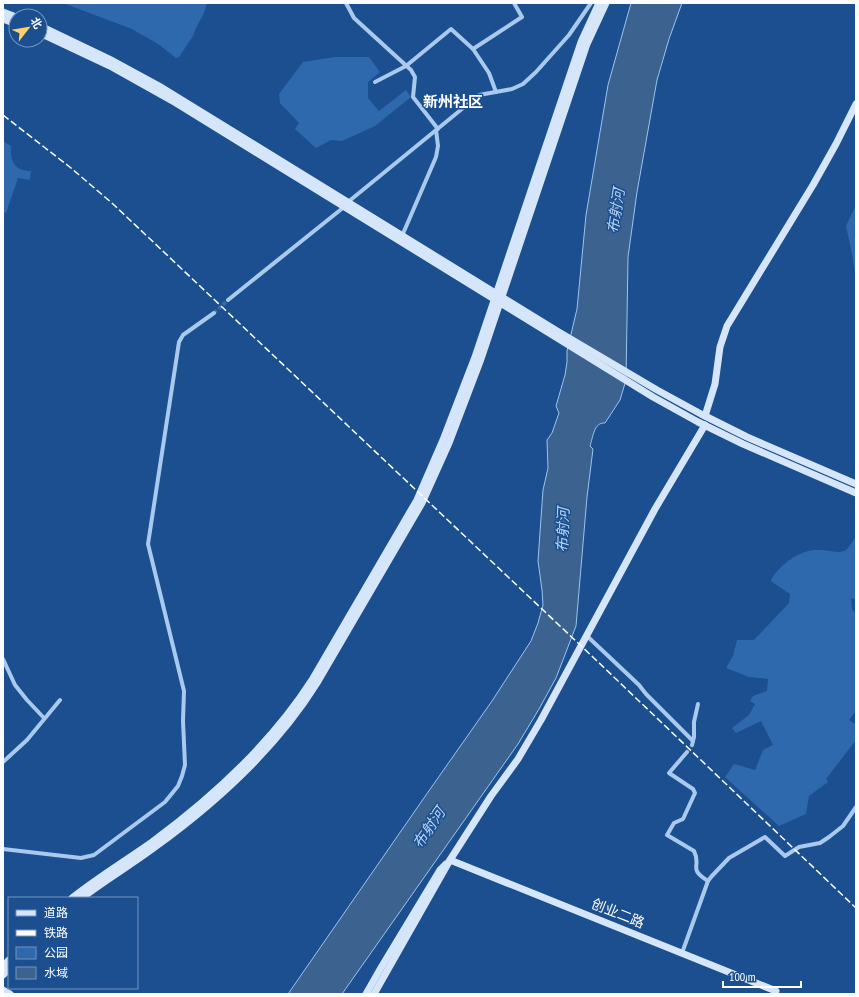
<svg xmlns="http://www.w3.org/2000/svg" width="859" height="997" viewBox="0 0 859 997" font-family="'PT Sans Narrow','Noto Sans SC',sans-serif">
	<rect width="100%" height="100%" fill="#1b4f8f"/>
	<g fill="#2e69ad">
		<path d="M63 3H207L204 13 196 28 193 36 179 57 176 58 158 44 132 29Z"/>
		<path d="M335 57H369L380 72 368 82V98L379 111 406 90 411 97 375 126 342 141 331 140 316 148 295 129 299 123 280 103 279 94 303 62Z"/>
		<path d="M3 141 11 146C10 162 15 171 31 171L30 180 18 178 6 213 3 212Z"/>
		<path d="M856 205V280L852 254 846 226Z"/>
		<path d="M856 537V600L851 598 852 609 856 614V711L849 720 856 725V740L826 779 828 782 809 796 806 814 779 826 725 777 734 764 755 770 763 750 773 745 761 721 736 733 732 728 749 715 755 704 750 701 753 696 767 691 768 679 749 677 726 668 733 656 737 640H754L789 603 790 594 772 582 771 580C779 565 800 550 816 550 825 549 835 554 844 551 849 549 852 541 856 537Z"/>
	</g>
	<path fill="#3c6290" stroke="#9cc4f0" d="M631 3H682L669 39 657 80 637 192 628 257 626 380 620 400 605 423C594 422 593 437 590 446L593 449 587 497 576 626 556 678 539 709 518 744 342 994H288L426 795 492 701 531 641 538 623 543 605 542 590 538 561 543 490 548 468 547 440 552 433 559 413 556 406 565 375 567 362V351L577 309 586 215 608 85Z"/>
	<g fill="none" stroke-linecap="round" stroke-linejoin="round">
		<g stroke="#3d69a0" stroke-width="4" stroke-dasharray="4 2" stroke-linecap="butt">
			<path d="M214 313 228 300"/>
			<path d="M687 752 692 745"/>
		</g>
		<g stroke="#a9c9ee" stroke-width="4">
			<path d="M346 3 354 18 411 70 415 77 413 97 438 129"/>
			<path d="M375 82 406 66 451 29 473 49"/>
			<path d="M496 92 489 73 473 49 522 17 514 3"/>
			<path d="M348 202 479 95 512 89 523 84 536 72 569 35 591 3"/>
			<path d="M402 236 436 157 438 146 436 130"/>
			<path d="M228 300 344 207"/>
			<path d="M587 636 639 685 646 694 693 741"/>
			<path d="M3 659 15 685 27 700 44 718"/>
			<path d="M692 745 694 737V722L698 704"/>
			<path d="M687 752 669 773 693 789 695 793 683 819 674 823 667 835 694 851C702 867 687 868 708 881"/>
			<path d="M3 762 27 740 60 700"/>
			<path d="M3 849 81 858 94 855 165 802 178 786 182 776 185 765 183 721 184 691 148 544 179 342 183 335 214 313"/>
			<path d="M682 953 708 881 711 877 729 858 765 837 785 856 799 847 820 843 829 837 843 826 856 807"/>
		</g>
		<g stroke="#d6e6fa" stroke-width="7">
			<path d="M3 12 16 17"/>
			<path d="M3 19 16 24"/>
			<path d="M40 26 113 61 159 86 557 331 657 390 701 414 747 437 856 484"/>
			<path d="M40 33 110 66 176 103 653 397 698 422 743 444 856 493"/>
			<path d="M705 416 715 384 720 347 727 326 813 185 836 144 856 104"/>
			<path d="M450 860 776 991 775 994"/>
			<path d="M72 898C97 878 125 861 152 842 213 797 271 744 312 680L417 500 443 440 475 357 581 42 599 3"/>
			<path d="M82 898C105 880 131 865 155 847 217 802 276 749 317 683L422 503 449 443 481 359 587 44 606 3"/>
			<path d="M3 966 9 960"/>
			<path d="M3 975 9 969"/>
			<path d="M3 990 10 994"/>
			<path d="M366 994 382 966 440 870 446 864"/>
			<path d="M374 994 450 860 491 796 518 759 541 720 655 509 705 425"/>
		</g>
		<path stroke="#fff" stroke-width="1.5" stroke-dasharray="7 3" stroke-linecap="butt" d="M3 115 71 168 113 204 596 660 856 908"/>
	</g>
	<g text-anchor="middle" stroke-width="3" stroke-linejoin="round" paint-order="stroke">
		<g font-size="14" fill="#fff" stroke="#1b4f8f">
			<text transform="translate(618 913) rotate(22)" y="5">创业二路</text>
		</g>
		<g font-size="15" font-weight="bold" fill="#fff" stroke="#1b4f8f">
			<text x="453" y="107">新州社区</text>
		</g>
		<g font-size="15" font-style="italic" fill="#b5d3f5" stroke="#1b4f8f">
			<text transform="translate(616 211) rotate(-81)" y="5">布射河</text>
			<text transform="translate(563 530) rotate(-88)" y="5">布射河</text>
			<text transform="translate(429 828) rotate(-56)" y="5">布射河</text>
		</g>
	</g>
	<rect width="859" height="997" fill="none" stroke="#ffffff" stroke-width="8"/>
	<rect x="8" y="897" width="130" height="92" fill="#1b4f8f" stroke="#7695bc"/>
	<rect x="16" y="910" width="20" height="6" fill="#d6e6fa" stroke="#7695bc"/>
	<text x="44" y="917" font-size="12" fill="#ffffff">道路</text>
	<rect x="16" y="930" width="20" height="6" fill="#ffffff" stroke="#7695bc"/>
	<text x="44" y="937" font-size="12" fill="#ffffff">铁路</text>
	<rect x="16" y="947" width="20" height="12" fill="#2e69ad" stroke="#7695bc"/>
	<text x="44" y="957" font-size="12" fill="#ffffff">公园</text>
	<rect x="16" y="967" width="20" height="12" fill="#3c6290" stroke="#7695bc"/>
	<text x="44" y="977" font-size="12" fill="#ffffff">水域</text>
	<g transform="translate(28 28) rotate(59)"><circle r="19" fill="#1b4f8f" stroke="#7695bc"/>
	<path d="M0-3L7 15L0 10L-7 15Z" fill="#ffd166"/>
	<text y="-6" font-size="11" font-weight="bold" text-anchor="middle" fill="#ffffff">北</text>
	</g>
	<path d="M723 981v6h78v-6" fill="none" stroke="#ffffff" stroke-width="2"/>
	<text x="729" y="981" font-size="12" fill="#ffffff" stroke="#1b4f8f" stroke-width="3" paint-order="stroke">100 m</text>
</svg>
